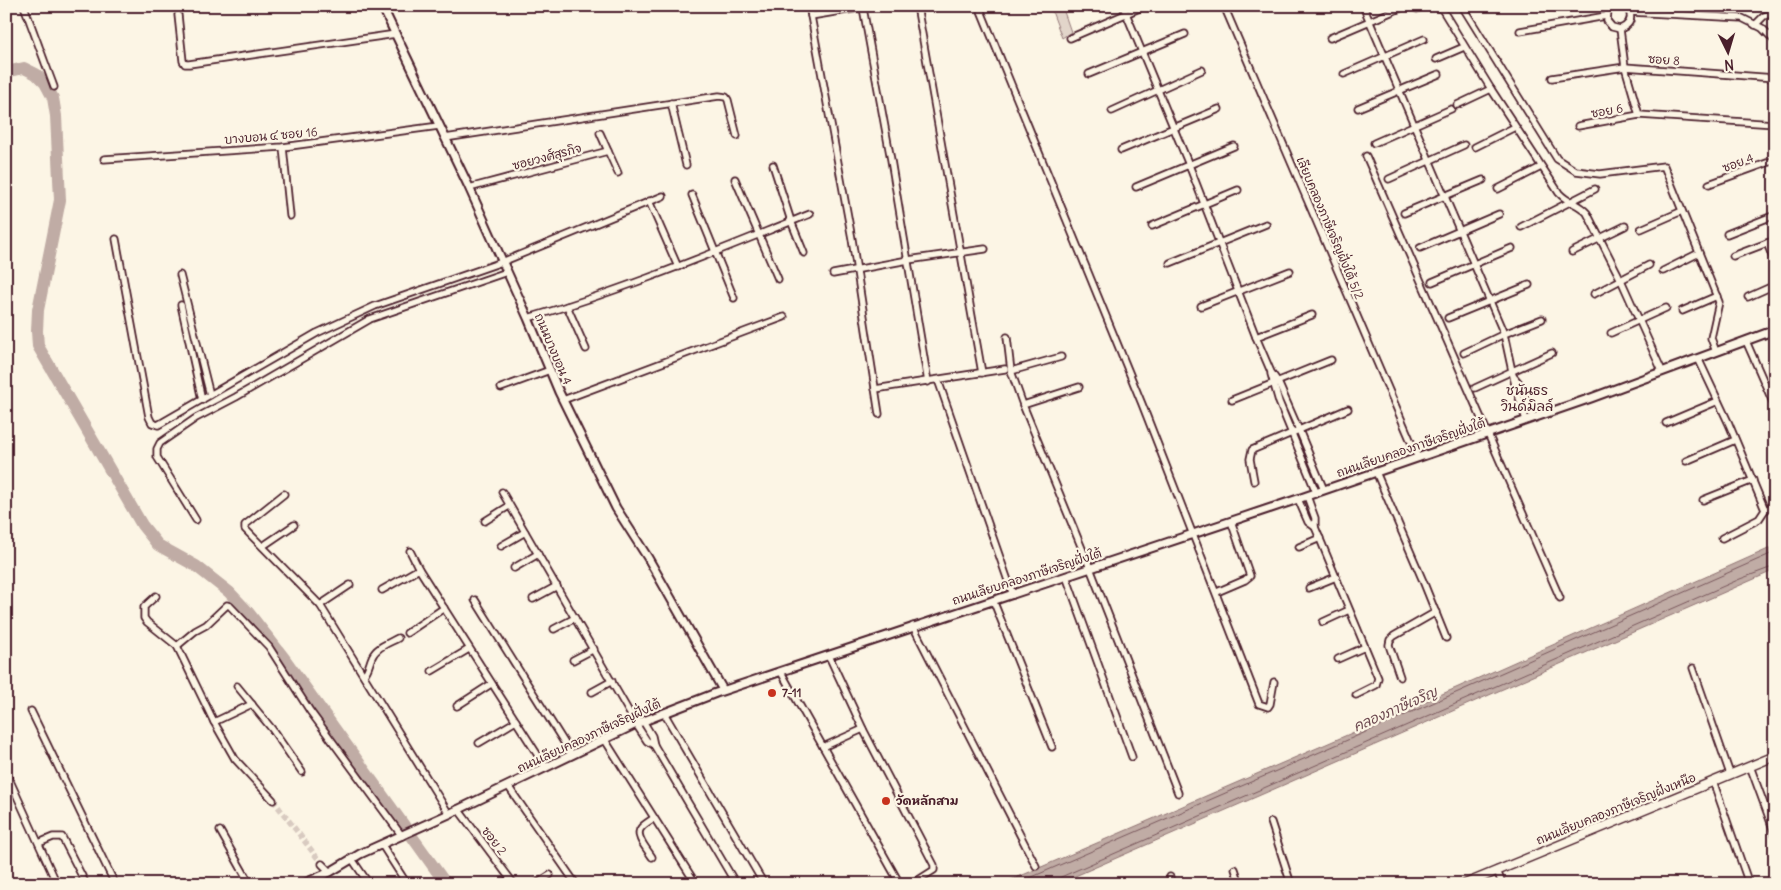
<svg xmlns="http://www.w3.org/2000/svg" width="1781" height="890" viewBox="0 0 1781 890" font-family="Delius,'Playpen Sans Thai',sans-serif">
	<rect width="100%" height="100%" fill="#fcf5e5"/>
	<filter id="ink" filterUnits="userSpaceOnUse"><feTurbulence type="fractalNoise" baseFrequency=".02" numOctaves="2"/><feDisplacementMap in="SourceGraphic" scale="10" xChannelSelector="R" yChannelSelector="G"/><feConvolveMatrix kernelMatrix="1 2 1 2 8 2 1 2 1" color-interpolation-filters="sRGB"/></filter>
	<g filter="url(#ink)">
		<path fill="#e2d5ca" stroke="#967a7a" d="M1050 6H1062L1071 32 1062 38Z"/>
		<path fill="#c0aca5" stroke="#917474" d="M1775 546V570L1057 884H1002L1456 688Z"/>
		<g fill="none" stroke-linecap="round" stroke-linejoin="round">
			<g stroke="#79575c" stroke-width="1">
				<path d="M1016 884 1458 692 1775 552"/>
				<path d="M1057 884 1058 879 1061 877 1740 579 1775 566"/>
			</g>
			<path stroke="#c0aca5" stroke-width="12" d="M6 72 24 68 36 74 45 83 53 98 56 116 60 200 38 310 37 331 38 346 142 525 158 545 196 566 229 592 248 612 284 658 446 884"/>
			<path stroke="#d8cac0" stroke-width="5.5" stroke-dasharray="5.5 3" stroke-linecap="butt" d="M273 800 322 864"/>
			<defs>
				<g id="minor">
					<path d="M24 6 54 87"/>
					<path d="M809 6 811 16 871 6"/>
					<path d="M917 6 982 373"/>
					<path d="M979 6 1142 404 1259 704 1268 707 1270 704 1274 682"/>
					<path d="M1123 6 1189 165 1256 337 1271 372 1278 382 1299 430 1324 490"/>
					<path d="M1224 6 1418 458"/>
					<path d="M1363 6 1504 334 1515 385 1526 420"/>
					<path d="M1440 6 1491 89 1559 193C1569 204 1577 202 1587 213L1621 280 1662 371"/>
					<path d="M1462 6 1557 159 1576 171 1600 174 1664 166 1719 302 1711 338 1716 352"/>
					<path d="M1613 6 1608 11 1607 21 1612 27 1620 29C1628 26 1632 21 1630 13L1625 6"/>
					<path d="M863 8 891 160 928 382"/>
					<path d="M1417 9 1422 6"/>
					<path d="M1630 12 1742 18 1762 28 1775 41"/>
					<path d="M178 15 183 61 185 64H189L396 34"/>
					<path d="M811 16 852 239 879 414"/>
					<path d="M1755 25 1764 16 1775 12"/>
					<path d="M1620 29 1625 67 1639 115"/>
					<path d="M1520 31 1606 16"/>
					<path d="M1070 38 1144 6"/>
					<path d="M1330 38 1405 6"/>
					<path d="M1436 59 1464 47"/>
					<path d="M1089 74 1185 34"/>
					<path d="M1344 74 1424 39"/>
					<path d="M1552 78 1625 67 1775 78"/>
					<path d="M671 103 686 165"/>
					<path d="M1457 105 1491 89"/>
					<path d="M1358 108 1439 74"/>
					<path d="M1112 111 1202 70"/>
					<path d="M1578 126 1639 115 1775 124"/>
					<path d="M600 133 608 151"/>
					<path d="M445 138 719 96 726 97 728 100 737 136"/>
					<path d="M1374 143 1451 109"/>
					<path d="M283 147 290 216"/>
					<path d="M1475 147 1515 127"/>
					<path d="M1121 150 1219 109"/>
					<path d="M1366 156 1560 598"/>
					<path d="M104 159 283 147 439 126"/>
					<path d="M773 165 791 221 804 253"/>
					<path d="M735 179 778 279"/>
					<path d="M1389 179 1464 145"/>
					<path d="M1709 184 1775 160"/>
					<path d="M1136 187 1234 146"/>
					<path d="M469 188 608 151 618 173"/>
					<path d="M1498 189 1541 167"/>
					<path d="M692 195 734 298"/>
					<path d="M649 201 678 267"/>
					<path d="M1404 213 1483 180"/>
					<path d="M1152 226 1238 190"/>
					<path d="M1521 227 1595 189"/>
					<path d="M1641 229 1682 211"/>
					<path d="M1727 234 1775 215"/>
					<path d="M116 239 149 417 152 423 158 425 317 333 375 306 502 262 663 196"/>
					<path d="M1767 243 1775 263"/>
					<path d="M1420 248 1499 214"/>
					<path d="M1572 252 1625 226"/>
					<path d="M1733 256 1775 240"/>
					<path d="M1170 263 1266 224"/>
					<path d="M1663 271 1699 253"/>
					<path d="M833 274 908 260 985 249"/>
					<path d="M180 275 210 395"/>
					<path d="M1432 282 1512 248"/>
					<path d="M1594 294 1649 265"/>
					<path d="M1748 297 1775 285"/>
					<path d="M181 305 202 400"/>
					<path d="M567 306 586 349"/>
					<path d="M1201 306 1290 271"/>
					<path d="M1682 311 1717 296"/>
					<path d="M528 318C625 290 717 251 810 214"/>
					<path d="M1448 318 1529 285"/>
					<path d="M1611 333 1666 308"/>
					<path d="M1007 337 1011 371"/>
					<path d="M1256 337 1312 315"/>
					<path d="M1746 341 1775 407"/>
					<path d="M1464 353 1504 334 1542 319"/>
					<path d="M1698 358 1729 424 1765 510"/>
					<path d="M1271 374 1279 402 1316 492"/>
					<path d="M1514 377 1519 383 1533 417"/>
					<path d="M938 380 1013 595"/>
					<path d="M1079 387 1023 405 1090 568 1178 793"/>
					<path d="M501 388 550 370"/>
					<path d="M1475 388 1552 353"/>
					<path d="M875 389 1005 369"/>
					<path d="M563 400 784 317"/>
					<path d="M1232 400 1331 360"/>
					<path d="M1023 405 1011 371 1061 357"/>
					<path d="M1666 423 1718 401"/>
					<path d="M1686 461 1735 440"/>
					<path d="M1376 472 1423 581 1446 638"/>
					<path d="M1254 481 1250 459 1252 450 1348 409"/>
					<path d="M502 492 636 724 647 741 654 745"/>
					<path d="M284 494 245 525V529L320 605 449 814"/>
					<path d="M1307 496 1315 518V527L1378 678 1376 685 1356 695"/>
					<path d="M1298 499 1308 522 1315 527"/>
					<path d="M1703 500 1753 480"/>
					<path d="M196 520 157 457V449L160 443 196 418 236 397 370 319 507 272"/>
					<path d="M485 521 509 506"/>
					<path d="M1722 538 1759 519 1765 510 1775 506"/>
					<path d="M263 546 294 525"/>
					<path d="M501 546 525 532"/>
					<path d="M1299 547 1320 538"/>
					<path d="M410 551 419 569 546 768"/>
					<path d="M514 568 538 554"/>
					<path d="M1066 576 1132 757"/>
					<path d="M1309 588 1336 577"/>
					<path d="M382 590 419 569"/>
					<path d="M1217 592 1245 580 1250 576 1231 521"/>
					<path d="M156 596 144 607V618L147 622 177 646 214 722 235 759 273 800"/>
					<path d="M533 599 557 586"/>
					<path d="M475 600 572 755"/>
					<path d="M993 600 1052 747"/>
					<path d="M320 605 350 585"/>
					<path d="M1323 622 1349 610"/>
					<path d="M913 626 1036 866"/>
					<path d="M554 629 575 618"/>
					<path d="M407 633 444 608"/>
					<path d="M177 646 195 631 206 625 227 605 230 606 269 647 310 711 402 836"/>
					<path d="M829 656 863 729 934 865V870L912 884"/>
					<path d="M1338 659 1365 647"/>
					<path d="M573 660 594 649"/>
					<path d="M1693 668 1730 774"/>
					<path d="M432 671 469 649"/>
					<path d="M781 672 900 884"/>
					<path d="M364 675C369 669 369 664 372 657 376 647 389 643 398 638"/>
					<path d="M1400 677 1389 645 1390 640 1394 636 1436 612"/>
					<path d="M237 686 272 729 302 772"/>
					<path d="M592 692 612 681"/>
					<path d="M457 706 491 684"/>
					<path d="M31 711 115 884"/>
					<path d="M664 713 764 884"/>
					<path d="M643 721 652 736 654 745 736 884"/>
					<path d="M214 722 252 704"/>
					<path d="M605 740 696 884"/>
					<path d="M479 743 516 721"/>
					<path d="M823 747 863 729"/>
					<path d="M1750 766 1775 834"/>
					<path d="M6 772 57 884"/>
					<path d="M1713 781 1749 884"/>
					<path d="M508 786 576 884"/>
					<path d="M458 809 514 884"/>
					<path d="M1271 822 1291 884"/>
					<path d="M220 831 250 884"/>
					<path d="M39 843 53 837H62L86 884"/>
					<path d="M382 845 407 884"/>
					<path d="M652 857C648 850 634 836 641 828 644 824 650 821 654 818"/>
					<path d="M352 859 369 884"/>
					<path d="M322 864 330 872"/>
					<path d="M1235 869 1240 884"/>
					<path d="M1497 870 1502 884"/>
					<path d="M1170 877 1171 884"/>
					<path d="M536 884 550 875"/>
				</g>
				<g id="tertiary">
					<path d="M382 6 468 185 528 318 559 392 616 508 648 558 723 690"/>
					<path d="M303 884 330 872 360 854 449 814 636 724 716 693 1298 499 1591 398 1775 330"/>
				</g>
				<path id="secondary" d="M1465 884 1775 756"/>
			</defs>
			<use href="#minor" stroke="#4a1f2b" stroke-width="9"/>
			<use href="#tertiary" stroke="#4a1f2b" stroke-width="11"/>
			<use href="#secondary" stroke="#4a1f2b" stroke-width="11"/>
			<use href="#minor" stroke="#fcf5e5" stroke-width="5.5"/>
			<use href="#tertiary" stroke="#fcf5e5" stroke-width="7"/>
			<use href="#secondary" stroke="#fcf5e5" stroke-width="8"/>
		</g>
	</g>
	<g fill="#c8321e" stroke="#fcf5e5" stroke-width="2">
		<circle cx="772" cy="693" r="5"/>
		<circle cx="886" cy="801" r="5"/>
	</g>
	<g text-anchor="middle" stroke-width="4.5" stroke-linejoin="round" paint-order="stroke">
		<g font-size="12" fill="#4a1f2b" stroke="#fcf5e5">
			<text transform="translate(1664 60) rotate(4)" y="4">ซอย 8</text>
			<text transform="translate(1607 111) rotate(-10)" y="4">ซอย 6</text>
			<text transform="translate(271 136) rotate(-5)" y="4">บางบอน ๔ ซอย 16</text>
			<text transform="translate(547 157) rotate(-15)" y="4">ซอยวงศ์สุรกิจ</text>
			<text transform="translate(1738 163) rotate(-20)" y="4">ซอย 4</text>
			<text transform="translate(1330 228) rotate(67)" y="4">เลียบคลองภาษีเจริญฝั่งใต้ 5/2</text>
			<text transform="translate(553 349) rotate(67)" y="4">ถนนบางบอน 4</text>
			<text transform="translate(1411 448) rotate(-19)" y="4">ถนนเลียบคลองภาษีเจริญฝั่งใต้</text>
			<text transform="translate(1027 577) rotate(-18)" y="4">ถนนเลียบคลองภาษีเจริญฝั่งใต้</text>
			<text transform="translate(589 736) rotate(-25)" y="4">ถนนเลียบคลองภาษีเจริญฝั่งใต้</text>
			<text transform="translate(1616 809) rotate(-22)" y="4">ถนนเลียบคลองภาษีเจริญฝั่งเหนือ</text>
			<text transform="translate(494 841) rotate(53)" y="4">ซอย 2</text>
		</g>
		<g font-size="12" font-weight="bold" fill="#4a1f2b" stroke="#fcf5e5" text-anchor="start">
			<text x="782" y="697">7-11</text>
			<text x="896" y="805">วัดหลักสาม</text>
		</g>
		<g font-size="14" fill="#4a1f2b" stroke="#fcf5e5">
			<text x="1527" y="395">ชนันธร<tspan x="1527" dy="16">วินด์มิลล์</tspan></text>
		</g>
		<g font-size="14" font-style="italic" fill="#6d4950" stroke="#fcf5e5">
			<text transform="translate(1395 709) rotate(-24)" y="5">คลองภาษีเจริญ</text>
		</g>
	</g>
	<rect width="1781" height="890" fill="none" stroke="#fcf5e5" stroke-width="25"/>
	<rect x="12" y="12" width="1756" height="865" fill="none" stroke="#4a1f2b" stroke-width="2" filter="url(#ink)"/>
	<g transform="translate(1728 52) rotate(175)" stroke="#fcf5e5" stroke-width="4" paint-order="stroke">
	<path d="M0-4L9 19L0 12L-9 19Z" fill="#4a1f2b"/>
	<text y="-8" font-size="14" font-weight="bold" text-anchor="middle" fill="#4a1f2b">N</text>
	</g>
</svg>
